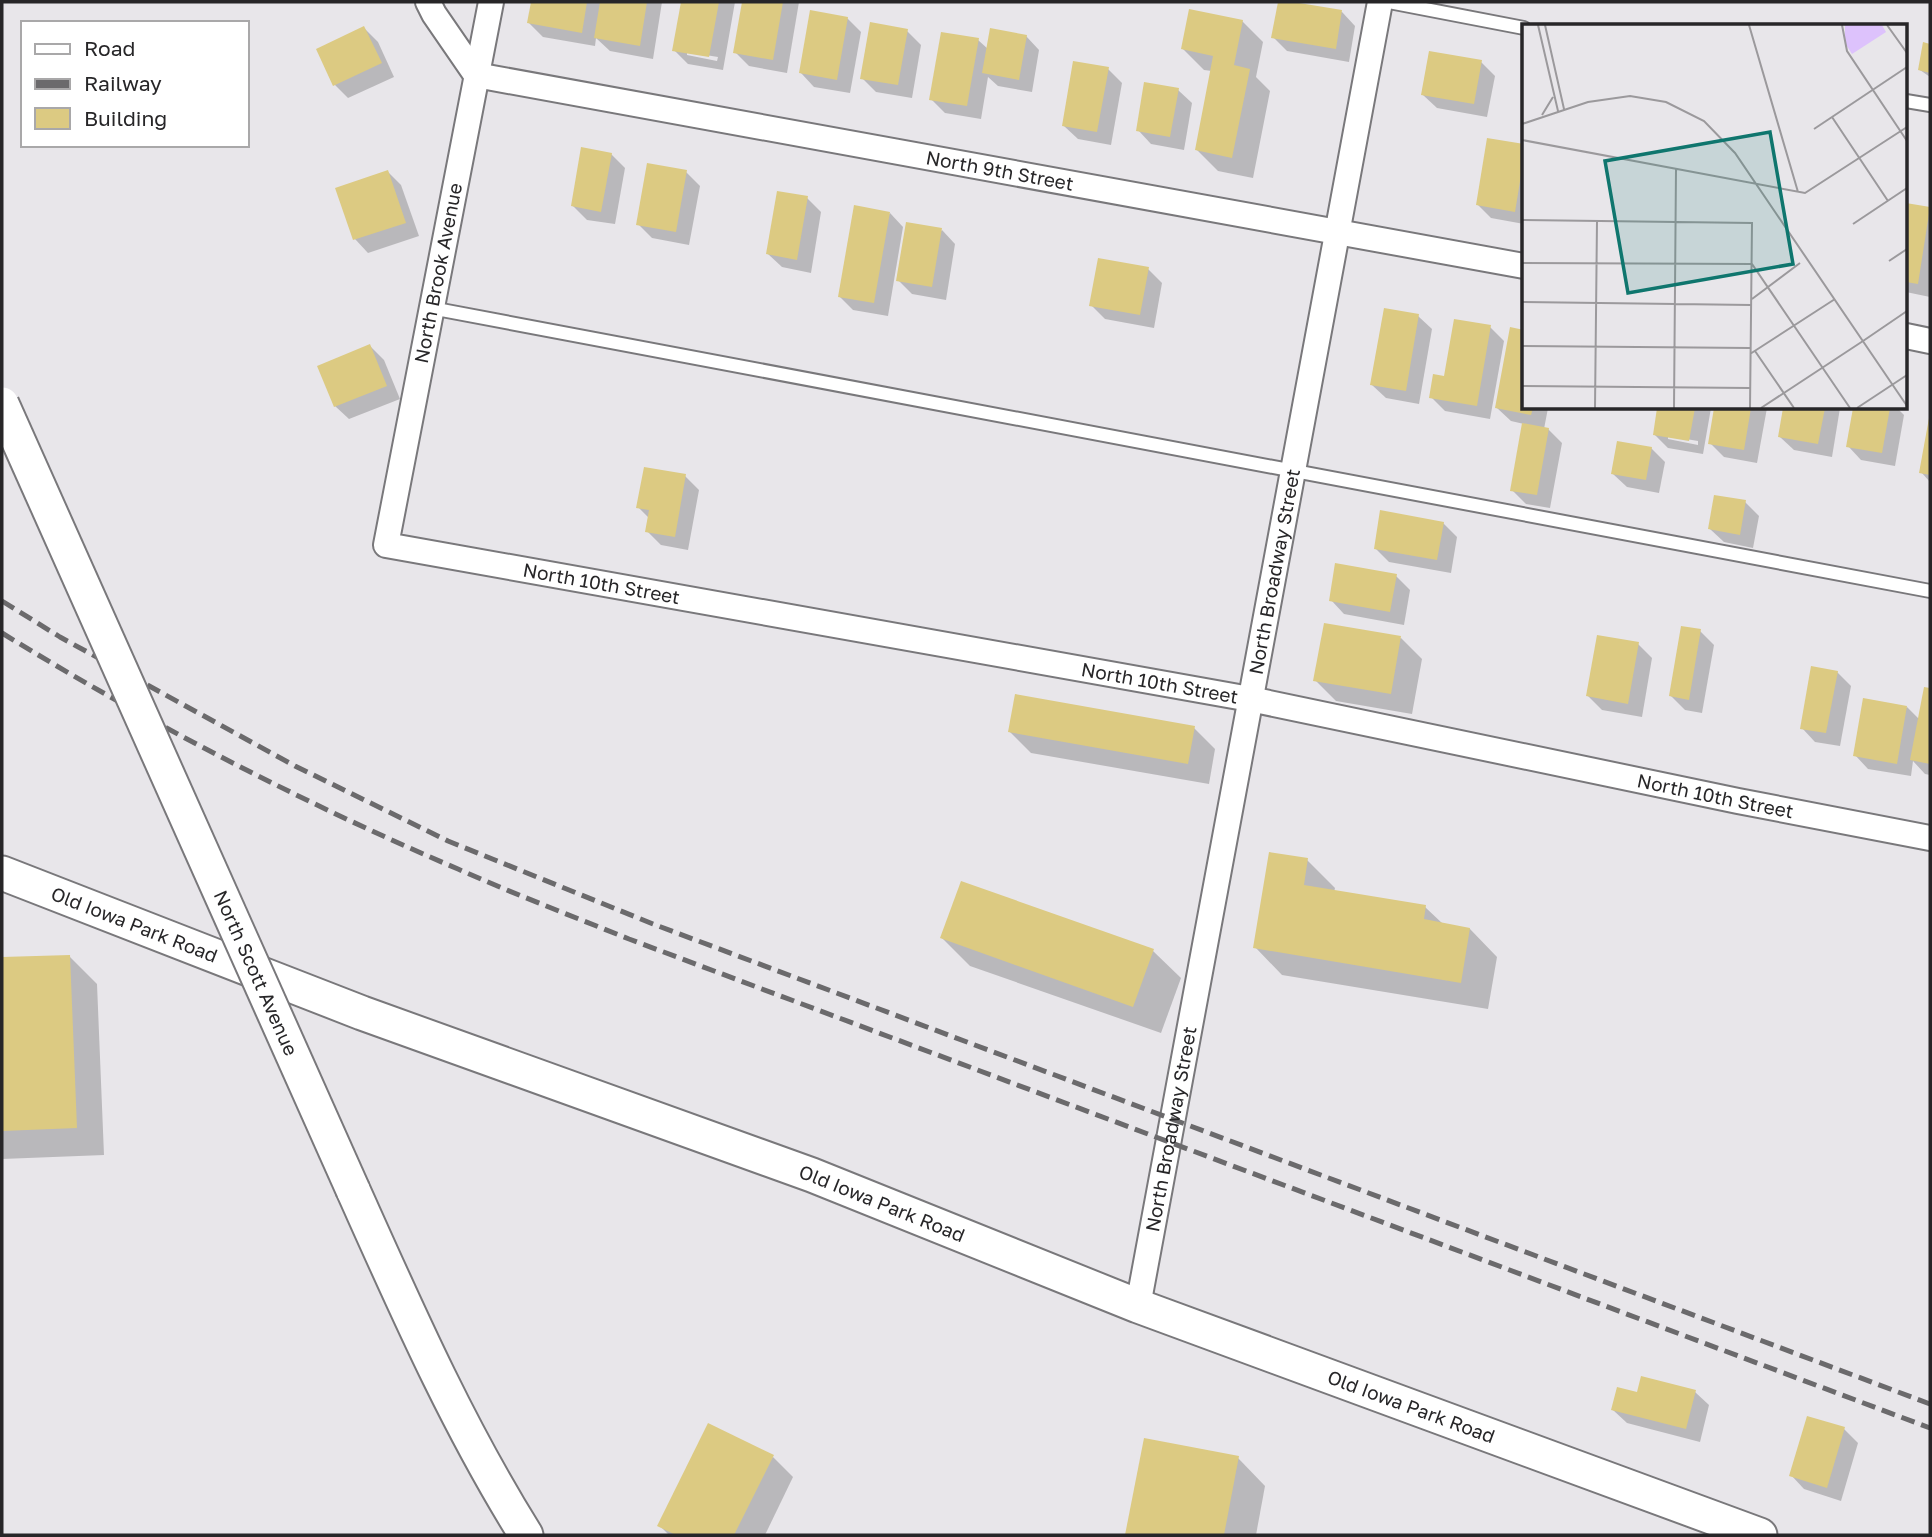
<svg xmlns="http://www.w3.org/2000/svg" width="1932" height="1537" viewBox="0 0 1932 1537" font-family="'Golos Text',sans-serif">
	<rect width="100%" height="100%" fill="#e8e6ea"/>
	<g fill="#0003" fill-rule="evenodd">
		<path d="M533 2H662L653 59 610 51 596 38 595 46 543 37 529 23Z"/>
		<path d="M682 2H735L723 70 688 64 674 50ZM687 52 718 57 717 61 687 55Z"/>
		<path d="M744 2H799L787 73 749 66 735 52Z"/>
		<path d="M1280 2 1342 12 1355 26 1349 62 1287 51 1273 37Z"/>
		<path d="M847 18 861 32 850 93 814 87 801 73Z"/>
		<path d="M1242 21 1263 42 1256 77 1270 91 1253 178 1218 171 1197 150 1212 71 1204 70 1183 49Z"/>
		<path d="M364 28 378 42 394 77 348 98 334 84Z"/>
		<path d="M907 31 921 45 912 98 876 92 862 78Z"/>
		<path d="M1026 36 1039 50 1032 92 998 86 988 77 981 119 945 113 931 99 978 40 988 49Z"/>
		<path d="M1924 44 1930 45V77L1920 70Z"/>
		<path d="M1481 62 1495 76 1487 117 1437 108 1423 95Z"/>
		<path d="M1108 69 1122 83 1111 145 1078 139 1064 126Z"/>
		<path d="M1178 90 1192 103 1184 150 1151 144 1138 130Z"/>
		<path d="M1489 140 1524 146V224L1491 218 1477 204Z"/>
		<path d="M611 154 625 168 615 224 587 220 573 206Z"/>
		<path d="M388 172 401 185 419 236 368 253 355 239Z"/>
		<path d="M686 172 700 186 689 245 652 238 638 224Z"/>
		<path d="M807 198 821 212 811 273 782 267 768 254Z"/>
		<path d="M1906 205 1930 209V297L1906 292Z"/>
		<path d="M890 213 903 227 888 316 853 310 839 296Z"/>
		<path d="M942 230 955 244 946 300 912 294 898 280Z"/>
		<path d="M1148 269 1162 283 1154 328 1105 319 1091 305Z"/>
		<path d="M1418 316 1432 329 1419 404 1386 398 1372 385Z"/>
		<path d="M1490 327 1504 341 1490 419 1445 411 1431 397Z"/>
		<path d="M1511 329 1524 332V408H1548L1544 429H1548L1562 443 1550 508 1526 504 1512 490 1524 424 1511 421 1497 408Z"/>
		<path d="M370 346 384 360 400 399 349 419 335 406Z"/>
		<path d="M1659 408H1711L1703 454 1668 448 1654 434ZM1668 436 1698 441V445L1668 439Z"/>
		<path d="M1716 408H1767L1757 463 1724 457 1710 443Z"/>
		<path d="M1785 408H1840L1832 457 1794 450 1780 437Z"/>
		<path d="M1854 408H1897L1904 415 1895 466 1861 460 1848 446Z"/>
		<path d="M1930 421V482L1921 472Z"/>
		<path d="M1651 448 1665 462 1659 493 1627 487 1613 474Z"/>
		<path d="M685 476 699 490 688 550 661 545 647 531 650 519 638 507Z"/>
		<path d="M1745 502 1759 516 1753 548 1724 542 1710 529Z"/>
		<path d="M1443 523 1457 537 1451 573 1389 562 1375 548Z"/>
		<path d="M1396 576 1410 590 1404 625 1344 614 1331 600Z"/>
		<path d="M1700 631 1714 645 1702 713 1685 710 1671 696Z"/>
		<path d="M1401 638 1422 659 1412 714 1336 701 1315 680Z"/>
		<path d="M1638 644 1652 658 1642 717 1602 710 1588 696Z"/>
		<path d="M1837 672 1851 686 1840 746 1815 742 1802 728Z"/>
		<path d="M1926 689 1930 690V775L1925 774 1913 761 1911 776 1868 769 1855 755 1907 707 1920 720Z"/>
		<path d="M1194 728 1215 749 1209 784 1031 753 1010 732Z"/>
		<path d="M1307 860 1335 888 1334 892 1425 907 1443 924 1470 929 1497 957 1488 1009 1282 975 1255 947Z"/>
		<path d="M2 937 3 959 69 956 97 984 104 1155 2 1159Z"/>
		<path d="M942 938 1153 951 1181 978 1161 1033 970 966Z"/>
		<path d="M1695 1392 1709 1405 1700 1442 1627 1423 1613 1410 1638 1394Z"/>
		<path d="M1808 1418 1844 1429 1858 1443 1841 1501 1804 1489 1791 1475Z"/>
		<path d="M1145 1440 1238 1458 1265 1486 1256 1535H1127Z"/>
		<path d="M773 1457 793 1477 765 1535H669L660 1526Z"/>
	</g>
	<g fill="#dcca82">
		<path d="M531 2H587L582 33 527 23Z"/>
		<path d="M600 2H647L640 46 594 38Z"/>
		<path d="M681 2H719L709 57 672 51Z"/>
		<path d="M742 2H783L773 60 733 53Z"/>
		<path d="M1278 2H1293L1342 10 1336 49 1271 38Z"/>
		<path d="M1189 9 1243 20 1234 65 1250 69 1232 158 1195 150 1213 56 1181 49Z"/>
		<path d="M810 10 848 17 837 80 799 73Z"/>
		<path d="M870 22 908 29 898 85 860 79Z"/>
		<path d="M364 26 382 63 333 86 316 49Z"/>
		<path d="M990 28 1027 35 1019 80 982 73Z"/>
		<path d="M941 32 979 38 967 106 929 100Z"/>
		<path d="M1923 42 1930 44V73L1918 70Z"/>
		<path d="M1429 51 1482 60 1474 104 1421 95Z"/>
		<path d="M1073 61 1109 67 1097 132 1062 126Z"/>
		<path d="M1144 82 1179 88 1170 137 1136 131Z"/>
		<path d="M1487 138 1524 144V157L1515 212 1476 205Z"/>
		<path d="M581 147 612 153 601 212 571 206Z"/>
		<path d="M647 163 687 170 676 232 636 225Z"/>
		<path d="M388 170 406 223 353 240 335 188Z"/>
		<path d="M777 191 808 196 797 260 766 254Z"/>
		<path d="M1906 203 1930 207 1918 284 1906 282Z"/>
		<path d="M854 205 890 212 874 303 838 297Z"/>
		<path d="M906 222 942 228 932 287 896 281Z"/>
		<path d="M1098 258 1149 267 1140 315 1089 306Z"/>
		<path d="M1384 308 1419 314 1406 391 1370 385Z"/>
		<path d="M1454 319 1491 325 1477 406 1429 398 1433 374 1444 376Z"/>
		<path d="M1510 327 1524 330V408H1533L1531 415 1495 408Z"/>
		<path d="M370 344 387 386 334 407 317 366Z"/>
		<path d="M1657 408H1695L1689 441 1653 435Z"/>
		<path d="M1714 408H1751L1744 450 1708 444Z"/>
		<path d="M1783 408H1825L1818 444 1778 437Z"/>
		<path d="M1853 408H1890L1882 453 1846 447Z"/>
		<path d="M1929 418 1930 419V475L1919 473Z"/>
		<path d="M1522 423 1549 428 1537 495 1510 491Z"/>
		<path d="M1617 441 1652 447 1646 480 1611 474Z"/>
		<path d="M644 467 686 474 675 537 645 532 649 510 636 508Z"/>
		<path d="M1714 495 1746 500 1740 535 1708 529Z"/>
		<path d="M1380 510 1444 522 1437 560 1374 549Z"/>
		<path d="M1335 563 1397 574 1390 612 1329 601Z"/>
		<path d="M1324 623 1401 636 1391 694 1313 681Z"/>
		<path d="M1681 626 1701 629 1689 700 1669 696Z"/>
		<path d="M1597 635 1639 642 1628 704 1586 696Z"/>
		<path d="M1811 666 1838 671 1826 733 1800 729Z"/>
		<path d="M1924 687 1930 688V764L1910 760Z"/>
		<path d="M1015 694 1195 726 1188 764 1008 732Z"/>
		<path d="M1863 698 1907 706 1897 764 1853 756Z"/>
		<path d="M1269 852 1308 858 1304 885 1426 905 1424 919 1470 928 1461 983 1253 948Z"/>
		<path d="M961 881 1154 949 1133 1007 940 938Z"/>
		<path d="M70 955 77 1128 2 1131V957Z"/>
		<path d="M1641 1376 1696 1390 1686 1429 1611 1410 1617 1387 1637 1392Z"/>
		<path d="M1807 1416 1845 1427 1827 1488 1789 1476Z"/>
		<path d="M708 1423 774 1455 734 1535H676L657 1526Z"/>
		<path d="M1144 1438 1239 1456 1224 1535H1125Z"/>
	</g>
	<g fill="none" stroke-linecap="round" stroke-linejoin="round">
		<defs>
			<g id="lane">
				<path d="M1389 2 1524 28"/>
				<path d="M1906 101 1930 105"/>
				<path d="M431 308 1930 591"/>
			</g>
			<g id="street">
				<path id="s1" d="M428 2 434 14 476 75 1524 266"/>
				<path id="s2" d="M491 2 386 545 1250 699 1738 801 1930 838"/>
				<path d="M1906 336 1930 341"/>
				<path id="s3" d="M1138 1306 1380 2"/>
			</g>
			<g id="secondary">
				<path id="s4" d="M2 873 362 1013 812 1175 1138 1306 1760 1535"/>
				<path d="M353 1190C406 1308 457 1425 526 1535"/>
			</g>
		</defs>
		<use href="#lane" stroke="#79787b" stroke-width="16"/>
		<use href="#street" stroke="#79787b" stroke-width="28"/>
		<use href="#secondary" stroke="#79787b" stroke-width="37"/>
		<use href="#lane" stroke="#fff" stroke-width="12"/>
		<use href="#street" stroke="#fff" stroke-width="24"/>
		<use href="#secondary" stroke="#fff" stroke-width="33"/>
		<g stroke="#6b6a6c" stroke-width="5" stroke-dasharray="14 7" stroke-linecap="butt">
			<path d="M2 601 60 637 295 766 448 841 653 924 1930 1404"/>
			<path d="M2 633C147 722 301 802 458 869 514 894 572 916 629 939L1930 1428"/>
		</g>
		<defs>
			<g id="secondary-bridge">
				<path id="s5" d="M2 404 353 1190"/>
			</g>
		</defs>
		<use href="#secondary-bridge" stroke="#79787b" stroke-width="37" stroke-linecap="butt"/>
		<use href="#secondary-bridge" stroke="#fff" stroke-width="33"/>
	</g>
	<g text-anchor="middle" stroke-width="5" stroke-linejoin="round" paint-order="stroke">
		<g font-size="19" fill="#272628" stroke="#fff">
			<text dy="7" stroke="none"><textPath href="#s1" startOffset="620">North 9th Street</textPath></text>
			<text transform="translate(438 273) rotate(-79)" y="7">North Brook Avenue</text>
			<text dy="7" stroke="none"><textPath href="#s3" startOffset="747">North Broadway Street</textPath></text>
			<text dy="7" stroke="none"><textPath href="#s2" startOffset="772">North 10th Street</textPath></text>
			<text dy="7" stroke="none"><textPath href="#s2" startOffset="1339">North 10th Street</textPath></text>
			<text dy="7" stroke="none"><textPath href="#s2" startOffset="1906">North 10th Street</textPath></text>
			<text dy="7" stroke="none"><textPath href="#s4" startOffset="142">Old Iowa Park Road</textPath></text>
			<text dy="7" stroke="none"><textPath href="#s5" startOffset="623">North Scott Avenue</textPath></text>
			<text dy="7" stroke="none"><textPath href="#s3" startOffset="180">North Broadway Street</textPath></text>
			<text dy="7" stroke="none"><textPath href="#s4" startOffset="940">Old Iowa Park Road</textPath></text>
			<text dy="7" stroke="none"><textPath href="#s4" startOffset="1507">Old Iowa Park Road</textPath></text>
		</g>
	</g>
	<g transform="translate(1522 24)">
		<rect width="385" height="385" fill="#e8e6ea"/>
		<path d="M323 1H360L364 8 330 30 323 19Z" fill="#ddc2fc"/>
		<path fill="none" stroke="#9b999c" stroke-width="2" d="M16 1 36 87M23 1 42 85M227 1 276 168M320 1 325 27 385 117M365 1 385 29M20 91 31 73M310 93 366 177M0 100 66 78 108 72 144 78 182 97 213 129 385 382M292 105 385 43M0 116 283 169 385 103M0 196 230 199 228 384M331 200 385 164M367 237 385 225M0 239 230 240 328 384M230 275 278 239M0 278 229 281M341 317 385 287M0 322 228 324M233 327 272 384M228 330 313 275M0 362 228 364M73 384 75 197M152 384 154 145M239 384 341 317M335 384 385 351"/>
		<path fill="#0f766e" fill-opacity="0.15" stroke="#0f766e" stroke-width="3.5" d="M248 108 271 240 106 269 83 137Z"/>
		<rect width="385" height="385" fill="none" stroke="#272628" stroke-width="3.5"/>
	</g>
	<rect width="1932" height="1537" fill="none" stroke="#272628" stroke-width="7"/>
	<rect x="21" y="21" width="228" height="126" fill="#ffffff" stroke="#a9a8a9" stroke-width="2"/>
	<rect x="35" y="44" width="35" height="10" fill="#ffffff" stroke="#a9a8a9" stroke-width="2"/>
	<text x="84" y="56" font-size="21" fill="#272628">Road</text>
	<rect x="35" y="79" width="35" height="10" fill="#6b6a6c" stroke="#a9a8a9" stroke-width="2"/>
	<text x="84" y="91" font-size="21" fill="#272628">Railway</text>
	<rect x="35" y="108" width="35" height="21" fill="#dcca82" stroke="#a9a8a9" stroke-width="2"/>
	<text x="84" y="126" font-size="21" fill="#272628">Building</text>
</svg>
